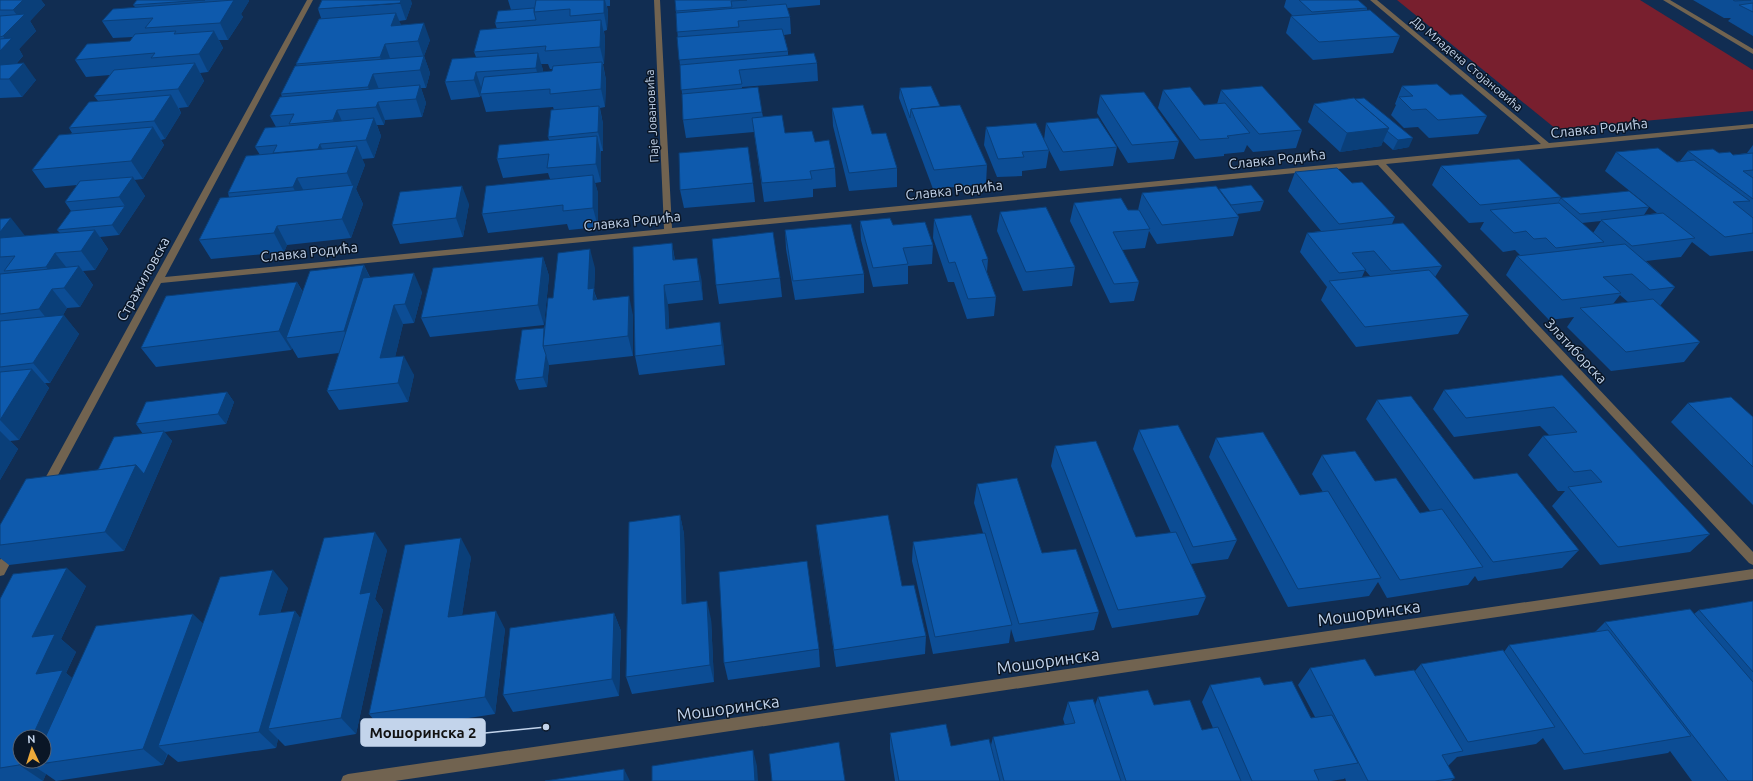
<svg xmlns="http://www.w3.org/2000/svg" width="1753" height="781" viewBox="0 0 1753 781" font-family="Ubuntu,sans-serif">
	<rect width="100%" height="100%" fill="#112d52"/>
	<path fill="#781f2e" d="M1397 0H1640L1753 70V111L1556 129Z"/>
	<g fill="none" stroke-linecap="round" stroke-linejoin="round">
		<g fill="#716350" fill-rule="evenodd">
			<path d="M307 0H313L165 277 664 229 654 0H660L672 228 1541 144 1370 0H1377L1549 143 1753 124V128L1386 164 1753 552V565L1749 563 1378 165 161 283 50 490 46 491 42 490 41 487 42 484Z"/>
			<path d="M1663 0H1670L1753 49V54Z"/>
			<path d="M11 545 15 547 17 550 4 575 0 576V560L7 547Z"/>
			<path d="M1753 569V579L395 781H341L343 776 348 774Z"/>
		</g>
	</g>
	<g fill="#0c4d95" fill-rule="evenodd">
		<path d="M0 0H41L45 5 30 21 36 31 19 49 23 56 17 63 36 80 22 97 0 98Z"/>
		<path d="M137 0H250H249V1L241 14 243 17 228 40H219L223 48 208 72 200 73 204 81 188 107 179 108 181 113 165 139 161 140 164 145 143 179 134 180 145 196 119 235 100 237 108 249 95 270 83 271 93 285 80 307 67 308 63 315 79 334 50 383H45L49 388 19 440 10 441 18 449 0 480V219L25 236 60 233 57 230 71 211 65 202 77 185 45 188 32 170 72 133 69 128 98 101 94 96 110 75 86 77 75 60 130 41 133 37 113 38 102 21 135 7 133 5Z"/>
		<path d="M508 0H610V6H607L608 12 607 30 604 31 605 38 604 64H603L606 80 605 107 600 108 603 124V151H601V182L595 183 598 193V227L569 230 567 224 488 233 482 214 550 179 548 173 503 178 497 159 549 140 548 137 554 110 553 107 486 112 481 95 480 97 451 100 445 82 476 57 474 52 497 29 495 23 511 10ZM541 64H548L550 69H553L552 71 543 72V70Z"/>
		<path d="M675 0H820V5L787 8 790 17 791 34 784 35 788 51V55L817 63 818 81 742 87V89L762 112 763 117 785 133 815 142 835 168 836 187 813 189V197L764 202 754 132 686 138 683 120 682 94Z"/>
		<path d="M1286 0H1358L1367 8V10L1400 36 1393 53 1313 60 1286 33 1291 16H1293L1284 7Z"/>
		<path d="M1693 0H1753V36L1728 21 1731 18H1724Z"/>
		<path d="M412 3 406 20 399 21 401 25 430 40 424 56 430 73 426 88H421L426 103 422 117 385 120 384 125H377L381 136 374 158 362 159 365 165 356 189 363 204 351 238 287 245 284 252 211 259 199 240 229 197 228 193 260 155 255 147 276 127 270 116 282 97 281 94 297 66 296 64 321 18 318 9Z"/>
		<path d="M1402 86 1450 95 1487 116 1478 134 1429 138 1418 127 1404 128 1391 115 1396 105 1395 104Z"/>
		<path d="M900 88 940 106 987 165 986 184 933 189 899 98Z"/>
		<path d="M1163 90 1204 105 1217 104 1221 90 1302 130 1296 148 1253 152 1247 145 1244 152 1224 154V156L1195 159 1158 108Z"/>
		<path d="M1100 95 1179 141 1174 159 1128 163 1097 113Z"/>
		<path d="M1354 98 1409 147 1393 150 1383 141 1381 146 1340 152 1308 122 1314 104Z"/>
		<path d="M832 108 872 134 897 168V187L849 191 833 126Z"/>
		<path d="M1046 123 1117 147 1113 166 1060 171 1049 150 1046 168 1022 171V176L997 177 984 145 986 127 1044 140Z"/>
		<path d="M1753 145V251L1710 256 1692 242 1681 257 1646 261 1675 287 1660 306 1700 342 1684 362 1611 371 1567 327 1574 317 1549 320 1506 275 1517 256 1520 255 1515 250 1503 252 1480 229 1484 222 1469 223 1432 185 1441 166 1561 197 1558 203 1561 198 1649 207 1644 215 1657 213 1605 171 1616 152 1677 162 1680 161 1688 151 1719 153 1733 155 1747 153ZM1601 221 1593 233 1582 223ZM1620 295 1628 302 1613 304Z"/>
		<path d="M1295 172 1352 183 1395 217 1392 224 1442 266 1435 277 1469 315 1458 334 1356 347 1321 300 1327 287 1300 252 1307 233 1321 231 1288 191ZM1365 270 1370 276 1362 277Z"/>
		<path d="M753 183 755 202 684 208 680 190Z"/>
		<path d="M1219 189 1264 201 1260 211 1237 214 1239 217 1233 236 1157 244 1149 231 1145 248 1122 250 1139 282 1134 301 1110 303 1070 221 1074 203 1128 210H1138L1142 193Z"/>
		<path d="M469 204 463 237 400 244 392 225Z"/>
		<path d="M1000 212 1075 267 1072 286 1023 291 997 231Z"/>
		<path d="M934 219 988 259 987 272 996 297 994 316 967 319 954 282H948L933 238Z"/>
		<path d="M860 221 893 225 933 245 932 264 908 266V284L873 287 861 240Z"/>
		<path d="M785 230 864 274V293L795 300 786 249Z"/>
		<path d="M672 243 675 260 701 277 703 300 668 304 669 328 723 341 725 365 639 375 635 356Z"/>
		<path d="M543 257 549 276 544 325 430 337 421 318Z"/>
		<path d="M364 265 370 277 422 292 414 323 403 324 395 357 414 375 408 402 339 410 327 391 339 353 298 358 292 348 291 350 156 367 141 348 297 282 303 292Z"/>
		<path d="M595 268 594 291 597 299 633 315V356L549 365 547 387 519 390 515 380 544 328 553 298Z"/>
		<path d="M780 278 782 297 719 304 716 285Z"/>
		<path d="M1562 375 1710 534 1690 552 1600 565 1552 506 1565 491H1558L1528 455 1543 436 1549 435 1540 426 1454 437 1433 409 1444 390Z"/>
		<path d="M227 392 234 402 226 424 164 432 172 441 124 551 9 565 0 558V525L98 470 143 434 136 424Z"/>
		<path d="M1377 400 1474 479 1579 550 1562 568 1478 581 1475 576 1468 585 1387 598 1378 582 1369 596 1288 607 1209 457 1216 438 1300 495 1323 492 1312 474 1322 455 1375 481 1420 513 1430 511 1366 419Z"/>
		<path d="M1688 403 1753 417V505L1671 422Z"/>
		<path d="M1139 430 1237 540 1228 559 1191 564 1206 597 1198 615 1112 628 1051 466 1055 446 1136 537 1171 533 1133 449Z"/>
		<path d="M977 484 1042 553 1099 612 1094 630 1015 642 1011 629 1009 643 933 654 912 561 913 542 983 533 974 503Z"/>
		<path d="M680 515 684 534 686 604 711 619 714 682 632 694 626 677Z"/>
		<path d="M816 525 902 586 926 636 925 654 836 667 818 544Z"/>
		<path d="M387 550 375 599 383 610 356 734 285 746 278 739 276 748 178 762 168 754 163 765 56 781 46 774 43 781H0V599L86 586 61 639 76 652 66 673 72 678 288 588 280 613 295 611 300 618Z"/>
		<path d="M471 557 462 615 505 629 495 714 383 731 369 714Z"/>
		<path d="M1753 601V781H1692L1670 751 1668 753 1564 770 1543 738 1536 744 1457 757 1448 766 1455 778 1451 781H1346L1345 778 1344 779 1331 781H895L890 749V733L951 746 991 745 993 737 1065 725 1063 719 1068 702 1095 705 1098 697 1154 705 1202 730 1213 728 1202 702 1210 685H1264L1311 718 1315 717 1298 685 1310 668 1375 676 1415 671 1421 664 1504 652 1509 645 1595 632 1605 622 1694 614 1699 610Z"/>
		<path d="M614 613 621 631 619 696 513 712 503 695Z"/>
		<path d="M819 649 820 667 728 680 724 663Z"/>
	</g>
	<g fill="#0a3f79">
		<path d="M23 0H41L45 5 30 21 36 31 19 49 23 56 2 79H0V51L7 43 3 36 20 19 13 10Z"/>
		<path d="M234 0H249V1L241 14 243 17 228 40 220 23Z"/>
		<path d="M401 0H411L412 3 406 20 400 3Z"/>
		<path d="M604 0H605L608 12 607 30 604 13Z"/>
		<path d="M396 13 403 30 391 26Z"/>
		<path d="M601 20 605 38 604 64 600 47Z"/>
		<path d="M424 23 430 40 424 56 430 73 426 88 420 70 424 58 418 41Z"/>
		<path d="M214 31 223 48 208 72 199 54Z"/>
		<path d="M385 44 391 61 386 73 380 57Z"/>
		<path d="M538 53 543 70 540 85 536 68Z"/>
		<path d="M602 62 606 80 605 107 601 89Z"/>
		<path d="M24 63 36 80 22 97 9 79Z"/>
		<path d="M195 63 204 81 188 107 178 89Z"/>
		<path d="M476 72 482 90 480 94V97L474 80Z"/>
		<path d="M373 74 380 92 375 105 368 87Z"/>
		<path d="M420 85 426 103 422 117 416 99Z"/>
		<path d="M171 95 181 113 165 139 154 121Z"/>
		<path d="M378 102 385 120 384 125 376 107Z"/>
		<path d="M599 106 603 124V151L598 132Z"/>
		<path d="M337 110 345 128 341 139 333 120Z"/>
		<path d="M374 118 381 136 374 158 366 140Z"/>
		<path d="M153 127 164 145 143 179 131 161Z"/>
		<path d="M1389 128 1381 146 1340 152 1347 133Z"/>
		<path d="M597 136 601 154V182L596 164Z"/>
		<path d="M1413 138 1409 147 1393 150 1398 140Z"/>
		<path d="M320 144 328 162 326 167 318 149Z"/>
		<path d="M357 146 365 165 356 189 363 204 351 238 342 219 353 187 347 173Z"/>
		<path d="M593 175 598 193V227L593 208Z"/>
		<path d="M133 177 145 196 119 235 112 225 125 206 119 197Z"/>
		<path d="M297 178 307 197 303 206 293 187Z"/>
		<path d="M462 186 469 204 463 237 456 218Z"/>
		<path d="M11 218 26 237 0 242V232Z"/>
		<path d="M277 226 287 245 284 252 274 233Z"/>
		<path d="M95 230 108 249 95 270 81 251Z"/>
		<path d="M672 243 675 262 673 260Z"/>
		<path d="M590 249 595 268 594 291 599 308 598 319 588 289Z"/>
		<path d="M55 253 70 272 61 286 46 267Z"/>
		<path d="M543 257 549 276 544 325 538 305Z"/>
		<path d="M697 258 701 277 703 300 700 281Z"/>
		<path d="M364 265 373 285 355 351 344 331Z"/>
		<path d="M79 266 93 285 80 307 64 288Z"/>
		<path d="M414 273 422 292 414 323 405 304Z"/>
		<path d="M297 282 307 301 286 338 292 348 291 350 279 331Z"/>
		<path d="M664 285 668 304 670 348 666 329Z"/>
		<path d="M52 289 67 308 56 327 64 315 79 334 50 383 33 363 55 329 39 309Z"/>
		<path d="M629 296 633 315V356L628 336Z"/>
		<path d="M394 305 403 324 390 378 380 358Z"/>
		<path d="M720 322 723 341 725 365 722 345Z"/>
		<path d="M546 355 549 365 547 387 543 377Z"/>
		<path d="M404 356 414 375 408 402 398 383Z"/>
		<path d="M32 369 49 388 19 440 0 420Z"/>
		<path d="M227 392 234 402 226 424 218 414Z"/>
		<path d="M0 431 18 449 0 480Z"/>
		<path d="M164 431 172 441 124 551 105 532 136 465Z"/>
		<path d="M680 515 684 534 687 622 682 604Z"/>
		<path d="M375 532 387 550 375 599 383 610 356 734 341 718 360 594Z"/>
		<path d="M461 538 471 557 459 635 448 617Z"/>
		<path d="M67 568 86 586 61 639 76 652 66 673 84 688 51 763 32 765 46 774 43 781 19 765 21 761H44V737H32L55 688 36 674 47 650 32 637Z"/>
		<path d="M273 570 288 588 274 633 259 615Z"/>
		<path d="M707 601 711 619 714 682 710 665Z"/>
		<path d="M295 611 309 629 268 729 278 739 276 748 259 732Z"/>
		<path d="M496 611 505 629 495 714 485 697Z"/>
		<path d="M614 613 621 631 619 696 612 679Z"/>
		<path d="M193 614 211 631 158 746 167 754 163 765 143 749Z"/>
		<path d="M753 750 757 766 758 781H755Z"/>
		<path d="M624 769 630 781H624Z"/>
	</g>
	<g fill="#0e5aad" stroke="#0a3f79">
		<path d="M0 0H23L13 10H0Z"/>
		<path d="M137 0H205L133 5Z"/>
		<path d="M234 0 220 23 145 28 153 18 102 21 113 9Z"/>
		<path d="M322 0H401L400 3 318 9Z"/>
		<path d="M536 0H604V13L570 16V9L534 12Z"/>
		<path d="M675 0H747L731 1 732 7 676 11Z"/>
		<path d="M1299 0H1358L1367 8 1312 12Z"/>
		<path d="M1733 0H1751L1735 1Z"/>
		<path d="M1753 3V12L1739 5Z"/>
		<path d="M786 4 790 17 738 21 739 27 677 32 676 13Z"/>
		<path d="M534 8V12L536 20 495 23 498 11Z"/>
		<path d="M1370 10 1400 36 1319 42 1291 16Z"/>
		<path d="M396 13 391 26 424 23 418 41 385 44 380 57 296 64 319 19Z"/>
		<path d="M25 14 3 36 0 37V16Z"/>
		<path d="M601 20 600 47 545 51 546 46 474 52 480 30Z"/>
		<path d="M782 29 788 51 679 60 677 37Z"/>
		<path d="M176 31 174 34 214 31 199 54 151 58 155 53 75 60 87 44 130 41 135 34Z"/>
		<path d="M12 38 0 51V39Z"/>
		<path d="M538 53 536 68 476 72 474 80 445 82 452 59Z"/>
		<path d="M814 53 817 63 739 70 742 84 681 90 680 65Z"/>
		<path d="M424 56 420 70 373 74 368 87 281 94 295 66Z"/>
		<path d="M602 62 601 89 550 94V89L480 94 484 77 552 71 553 66Z"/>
		<path d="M24 63 9 79H0V65Z"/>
		<path d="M195 63 178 89 94 96 114 70Z"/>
		<path d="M1437 84 1450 95 1462 94 1487 116 1438 120 1426 109 1412 110 1399 97 1413 96 1402 86Z"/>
		<path d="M420 85 416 99 378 102 376 107 337 110 333 120 289 124 294 114 270 116 280 97Z"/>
		<path d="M931 86 940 106 911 109 910 118 900 88Z"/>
		<path d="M1262 86 1302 130 1259 134 1221 90Z"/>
		<path d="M758 87 762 112 683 120 682 94Z"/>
		<path d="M1190 87 1204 105 1225 103 1250 133 1227 136 1229 138 1200 140 1163 90Z"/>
		<path d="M1144 92 1179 141 1132 145 1100 95Z"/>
		<path d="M171 95 154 121 69 128 89 102Z"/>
		<path d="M1354 98 1389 128 1347 133 1314 104Z"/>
		<path d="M1364 98 1413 138 1398 140 1387 131 1389 128 1355 99Z"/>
		<path d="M863 105 872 134 886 133 897 168 849 173 832 108Z"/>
		<path d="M960 105 987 165 934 170 911 109Z"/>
		<path d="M599 106 598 132 548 137 551 110Z"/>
		<path d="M782 115 785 133 812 131 815 142 829 140 835 168 810 171 812 179 762 183 752 118Z"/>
		<path d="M374 118 366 140 320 144 318 149 273 153 277 145 255 147 265 128Z"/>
		<path d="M1098 118 1117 147 1063 152 1046 123Z"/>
		<path d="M1036 123 1049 150 1022 152 1024 157 998 159 986 127Z"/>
		<path d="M153 127 131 161 32 170 59 135Z"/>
		<path d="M597 136 596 164 547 168 549 154 497 159 499 145Z"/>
		<path d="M357 146 347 173 297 178 293 187 228 193 246 156Z"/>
		<path d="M748 147 753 183 680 190 679 153Z"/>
		<path d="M1658 148 1677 162 1694 160 1750 201 1733 202 1753 218V233L1725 237 1616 152Z"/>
		<path d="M1713 149 1719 153 1730 152 1733 155 1753 153V170L1743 171 1753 178V199L1688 151Z"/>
		<path d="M1519 159 1561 197 1480 205 1441 166Z"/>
		<path d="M1337 168 1352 183 1362 182 1395 217 1339 224 1295 172Z"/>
		<path d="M593 175V208L563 211V205L482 214 486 186Z"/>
		<path d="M133 177 119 197 65 202 80 181Z"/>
		<path d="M354 185 342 219 277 226 274 233 199 240 220 198Z"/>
		<path d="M1251 185 1264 201 1231 205 1219 189Z"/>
		<path d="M462 186 456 218 392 225 400 192Z"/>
		<path d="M1216 186 1239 217 1162 225 1142 193Z"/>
		<path d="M1629 191 1649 207 1580 214 1561 198Z"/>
		<path d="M1121 198 1128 210H1139L1150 229 1113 232 1139 282 1114 284 1074 203Z"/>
		<path d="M1559 203 1604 242 1556 248 1546 238 1534 239 1526 231 1514 233 1490 210Z"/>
		<path d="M125 206 112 225 57 230 71 211Z"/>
		<path d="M1046 207 1075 267 1026 272 1000 212Z"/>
		<path d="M1663 213 1695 238 1632 246 1601 220Z"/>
		<path d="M971 215 988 259 982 260 996 297 968 299 955 262 949 263 934 219Z"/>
		<path d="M11 218 0 232V219Z"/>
		<path d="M890 218 893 225 925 222 933 245 903 248 908 264 873 268 860 221Z"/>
		<path d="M1403 223 1442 266 1391 271 1374 251 1352 253 1366 270 1339 273 1307 233Z"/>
		<path d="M851 224 864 274 793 281 785 230Z"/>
		<path d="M95 230 81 251 55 253 46 267 4 271 15 256 0 257V238Z"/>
		<path d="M773 232 780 278 716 285 712 239Z"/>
		<path d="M672 243 673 260 697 258 700 281 664 285 666 329 720 322 722 345 635 356 633 247Z"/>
		<path d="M1625 244 1675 287 1650 290 1632 274 1603 277 1621 293 1562 300 1517 256Z"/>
		<path d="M590 249 588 289 594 288 593 300 629 296 628 336 543 346 548 298H553L558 253Z"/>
		<path d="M543 257 538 305 421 318 433 268Z"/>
		<path d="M364 265 344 331 286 338 310 271Z"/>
		<path d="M79 266 64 288 52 289 39 309 0 314V274Z"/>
		<path d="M1429 270 1469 315 1365 327 1329 281Z"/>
		<path d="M414 273 405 304 394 305 380 358 404 356 398 383 327 391 363 278Z"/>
		<path d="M297 282 279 331 141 348 166 296Z"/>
		<path d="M1653 299 1700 342 1626 352 1580 308Z"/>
		<path d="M64 315 33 363 0 367V321Z"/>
		<path d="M544 328 543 346 546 355 543 377 515 380 522 330Z"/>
		<path d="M32 369 0 420V372Z"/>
		<path d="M1562 375 1710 534 1618 547 1568 487 1602 482 1591 470 1574 472 1543 436 1577 432 1554 407 1466 418 1444 390Z"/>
		<path d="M227 392 218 414 136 424 146 402Z"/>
		<path d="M1411 396 1474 479 1517 473 1579 550 1493 562 1377 400Z"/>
		<path d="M1731 397 1753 417V467L1688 403Z"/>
		<path d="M1178 425 1237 540 1193 547 1139 430Z"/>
		<path d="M164 431 144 474 136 465 98 470 114 437Z"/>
		<path d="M1263 432 1300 495 1328 491 1381 578 1298 589 1216 438Z"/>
		<path d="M1096 441 1136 537 1176 532 1206 597 1118 610 1055 446Z"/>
		<path d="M1355 451 1375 481 1396 478 1420 513 1442 509 1483 567 1400 580 1322 455Z"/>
		<path d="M136 465 105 532 0 545V525L26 479Z"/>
		<path d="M1017 478 1042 553 1076 549 1099 612 1019 624 977 484Z"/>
		<path d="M680 515 682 604 707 601 710 665 626 677 629 522Z"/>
		<path d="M888 515 902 586 914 585 926 636 834 650 816 525Z"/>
		<path d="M375 532 360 594 371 592 341 718 268 729 324 538Z"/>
		<path d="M985 533 1012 625 935 637 913 542Z"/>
		<path d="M461 538 448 617 496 611 485 697 369 714 405 545Z"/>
		<path d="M807 561 819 649 724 663 719 572Z"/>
		<path d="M67 568 32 637 55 634 36 674 63 670 32 737H20V761H21L19 765 0 768V599L13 574Z"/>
		<path d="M273 570 259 615 295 611 259 732 158 746 220 577Z"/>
		<path d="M1753 601V672L1699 610Z"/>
		<path d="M1690 609 1753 682V781H1728L1605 622Z"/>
		<path d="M614 613 612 679 503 695 510 628Z"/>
		<path d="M193 614 143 749 32 765 34 761H44V740L96 626Z"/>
		<path d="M1608 630 1691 736 1584 754 1509 645Z"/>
		<path d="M1503 650 1555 727 1468 742 1421 664Z"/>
		<path d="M1365 659 1375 676 1414 670 1463 751 1442 755 1455 778 1435 781H1368L1310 668Z"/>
		<path d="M1260 677 1264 685 1292 681 1311 718 1332 715 1358 763 1314 770 1319 781H1252L1210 685Z"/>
		<path d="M1148 690 1154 705 1190 700 1202 730 1218 727 1241 781H1126L1098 697Z"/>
		<path d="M1093 699 1121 781H1004L993 737 1075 723 1068 702Z"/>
		<path d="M946 724 951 746 989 739 1000 781H899L890 733Z"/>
		<path d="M839 742 845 781H772L769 754Z"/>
		<path d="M753 750 755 781H652V766Z"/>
		<path d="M624 769V781H545Z"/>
	</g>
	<g text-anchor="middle" stroke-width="3" stroke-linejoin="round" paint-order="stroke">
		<g font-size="12" fill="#c3d4eb" stroke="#0a1626">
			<text transform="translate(1467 64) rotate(40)" y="4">Др Младена Стојановића</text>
			<text transform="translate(652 116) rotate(-93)" y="4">Паје Јовановића</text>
		</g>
		<g font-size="14" fill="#c3d4eb" stroke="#0a1626">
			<text transform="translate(1599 128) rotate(-6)" y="5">Славка Родића</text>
			<text transform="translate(1277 159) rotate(-6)" y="5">Славка Родића</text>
			<text transform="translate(954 190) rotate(-6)" y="5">Славка Родића</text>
			<text transform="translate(632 221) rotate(-6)" y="5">Славка Родића</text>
			<text transform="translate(309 252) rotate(-6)" y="5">Славка Родића</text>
			<text transform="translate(143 279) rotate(-61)" y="5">Стражиловска</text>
			<text transform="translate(1576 351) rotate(47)" y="5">Златиборска</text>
		</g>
		<g font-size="17" fill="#c3d4eb" stroke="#0a1626">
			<text transform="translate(1369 613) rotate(-8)" y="6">Мошоринска</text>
			<text transform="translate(1048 661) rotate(-8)" y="6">Мошоринска</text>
			<text transform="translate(728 708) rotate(-8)" y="6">Мошоринска</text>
		</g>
	</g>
	<path fill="none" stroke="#c3d4eb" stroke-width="1.5" d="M546 727L485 733"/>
	<circle fill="#c3d4eb" stroke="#0a1626" stroke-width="1.5" cx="546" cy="727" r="4"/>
	<rect fill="#c3d4eb" stroke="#c3d4eb" stroke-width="1.5" x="361" y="719" width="124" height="27" rx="4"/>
	<g font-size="15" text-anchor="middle" font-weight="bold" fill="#111">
		<text x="423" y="738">Мошоринска 2</text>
	</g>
	<g transform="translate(32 749) rotate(356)"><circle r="19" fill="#0a1626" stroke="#546275"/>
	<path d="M0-3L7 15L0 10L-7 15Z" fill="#eca93a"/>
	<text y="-6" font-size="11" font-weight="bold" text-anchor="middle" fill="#c3d4eb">N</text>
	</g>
</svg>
